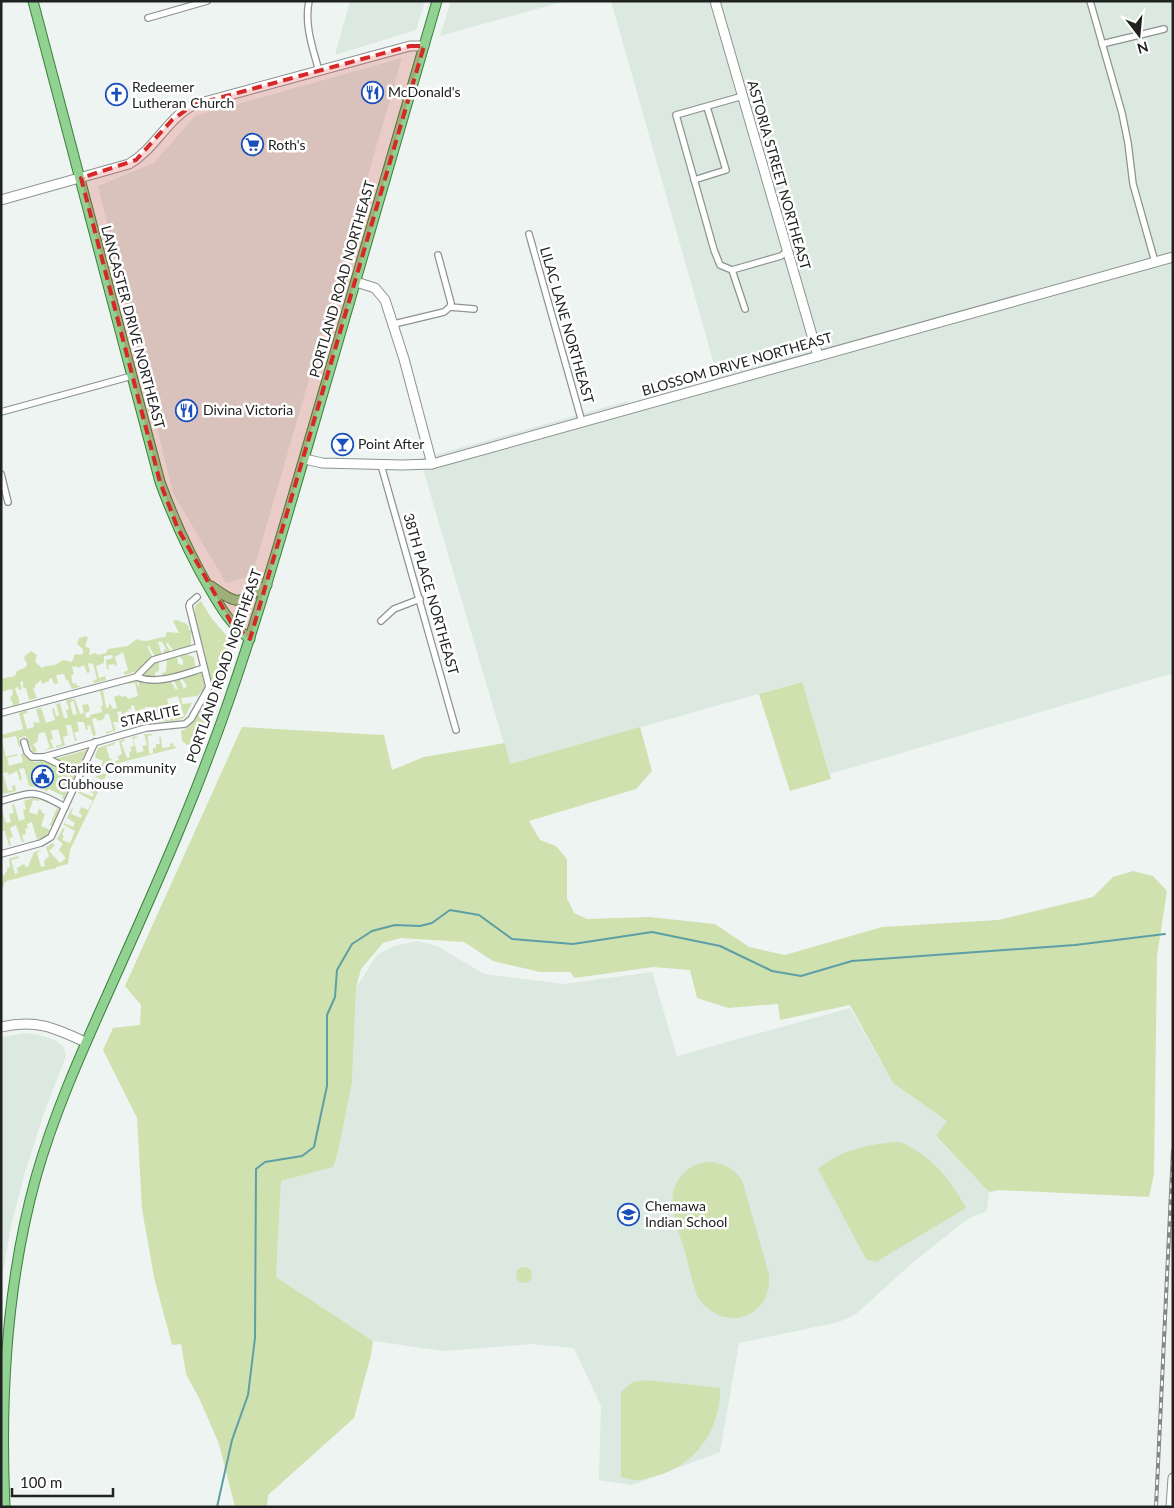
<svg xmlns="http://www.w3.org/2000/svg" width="1174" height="1508" viewBox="0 0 1174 1508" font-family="Lato,sans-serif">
	<rect width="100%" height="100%" fill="#eef4f1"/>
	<g fill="#dbe9e1">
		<path d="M350 1H425L416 30 335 55Z"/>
		<path d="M451 1H566L440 36Z"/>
		<path d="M611 1H1173V673L830 774 801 682 510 764 420 459 628 401 629 404 718 378Z"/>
		<path d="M402 58 252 576 226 583 173 493 98 186 154 163 195 116Z"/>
		<path d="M418 941 437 946 484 974 564 984 652 972 677 1056 850 1008 893 1083 947 1121 936 1137 989 1192 987 1211 970 1218 960 1225 911 1264 856 1314 839 1322 739 1343 720 1452 632 1485 599 1480 601 1406 574 1348 532 1344 443 1351 373 1341 276 1277 281 1181 332 1167 338 1152 352 1082 356 988 377 955 394 946Z"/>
		<path d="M26 1033 39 1035 55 1040 63 1046 66 1056 43 1116 25 1172 11 1226 1 1283V1037Z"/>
	</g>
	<g fill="#cee1ae" fill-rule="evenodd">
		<path d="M201 601 212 619 232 642 233 650 232 659 202 730 195 743 187 745 182 741 181 731C196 725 198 708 211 701L215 691 213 682 209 679 207 662 195 614V606Z"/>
		<path d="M177 620 187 624 189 628 188 630H191V644L188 649 175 653 168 643 166 644 171 653 165 655 163 651 166 649 162 642H158L162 656 156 658 149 646H147L153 658 136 671 125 675 124 672 128 670 123 652 115 657 117 665 115 666 114 664 108 665 109 669H107L106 660 113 658 112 655 104 656V663L96 666 99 678 105 676 106 680 94 683 93 681 97 679 93 664 90 663 88 664 90 672 87 673 84 665 78 668 76 666 72 667 74 674 71 676 73 684 76 683 77 686H82L72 689 68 680H66L64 674 56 675 58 683 54 684 52 678 49 679V681L42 684 41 680 35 685V688L33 689 37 698 29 700 26 688 23 687V681L20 682 22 689 19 690 18 687 15 688 17 695 19 698V704L12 706 13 703 10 698 13 694 12 689 1 692V679L15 676 17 671 26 667 27 664 24 658 25 656 31 651 37 655 35 662 42 668 46 666 55 665 63 660 72 662 75 654 81 655 83 653V649L77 644 79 638 86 636 88 638 85 646 90 649 89 655 96 653 98 655 106 653 108 649 128 646 137 639C147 644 156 637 165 637L167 632 179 633 173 621Z"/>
		<path d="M185 654 194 657 195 665 194 673 201 672 205 688 197 696 181 698 182 704 192 703 184 718 175 721 174 718 184 716 178 696 167 699 174 721 155 722 153 707H145V709H140L141 724H139L134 705 131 706V709H128L129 711 124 713 126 723H129V726L122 729 121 722 124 721 121 711 117 712 120 722H113L115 729 116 730 106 734V732L113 730 109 714H105L104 719 98 721 96 718 92 719 96 735 93 736 90 725 87 726 88 730H86L84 722H77L79 731 74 733 77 741H75L71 725H66L68 735 63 737 65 745 56 748V746L62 744 58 729 51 731 53 739 50 740 54 748 46 750V749L50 748 45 732 39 733 37 742 33 744 37 750 35 753 32 752 31 747 28 745 26 736 19 738 21 746 19 747 16 736 2 739 6 757 17 754 18 755 7 758 9 766 23 762 21 754H25C33 766 35 760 46 761 53 762 68 772 76 775L64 799 62 798 63 796 49 789 47 791 36 787 29 786 24 768 19 769 22 779 20 781 17 771 9 775 8 772 3 773 8 791 13 790 12 786 15 785 16 791 3 794 1 788V735L23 729 19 713 27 710V713L23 714 27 729 34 727 33 722 40 723 36 709 41 708 46 723 55 720 52 709 54 708 56 716 59 715 56 704 60 703 64 718H68L66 710 69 709 66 700 72 699 73 701 70 703 73 715 77 714 73 699H75L80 714 84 713 82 705 88 704 90 711 85 713 86 718 90 717V715L102 712 101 706 103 705 100 691 103 690 106 708 109 707V703L111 705 113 709 117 708 114 697 120 695 122 697 126 696 128 699 138 696 135 683 127 684V683L136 680 139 688V681L144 678 142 675C146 668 150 662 159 661V671L155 672V675L158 678H162V673L166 672 167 659 177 656 178 664 183 665V660L179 656ZM189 671 190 673 187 676 182 678 187 686 184 689 179 678 173 679 178 689 176 690 170 680 151 684C155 678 174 674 181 676L184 672Z"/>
		<path d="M802 682 831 779 790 791 759 694Z"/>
		<path d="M242 727 384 735 392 770 424 757 505 743 510 764 640 727 652 771 636 789 529 821 540 840 556 846 567 859V898L574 913 587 919 649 917 715 924 749 947 785 955 882 927 998 920 1093 897 1113 877 1133 871 1153 876 1167 891 1157 956 1154 1174 1149 1197 999 1190 989 1192 936 1136 947 1121 893 1083 850 1005 780 1020 778 1004 728 1008 697 998 690 970 653 967 575 978 570 972H540L493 961 464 942 401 938 383 943 361 969 356 988 352 1082 338 1152 333 1167 281 1181 276 1277 373 1341 371 1355 354 1418 268 1495 267 1507H235L219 1444 200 1400 186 1374 181 1344 172 1345 154 1277 142 1209 137 1118 103 1050 113 1028 140 1025 141 1005 125 986Z"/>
		<path d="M144 734H152V735L148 736 149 754 153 753V748H156V744H160L159 737H161L162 748 170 747V744L173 743 174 747 177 746 176 748 111 765 70 850 68 864 56 867 55 869H51L7 881 4 883V886L1 889V875H5V873L7 872V868L10 867 9 859 18 856 19 858 11 860 15 874 18 873 17 868 24 864 26 867H28L34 852 42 850 37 853 41 867 45 866 44 861 49 856 46 847 53 843 55 845 49 851 60 863 66 858 59 850 63 844 57 839 63 828H65L62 835 64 836 62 840 70 843 75 831 64 825 65 822 66 824 73 827 75 823 67 818 72 808 73 809 71 814 81 818 82 815 79 813 81 807 88 810 93 801 78 793 80 787 82 789 81 792 93 797 94 794 89 791 92 786 84 782 86 777 87 781 100 786 102 780 96 777 97 773 90 770 91 768 105 774 108 769 101 766 103 761 96 758 95 756 98 748 115 742V744L106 747 110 759H112L113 762 119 760 118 756 122 754 119 741 124 739 125 741 121 742 127 758 130 757 129 752 132 751 130 747 134 746 132 737 137 736V737L133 739 137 753 144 751 142 746 147 745Z"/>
		<path d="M87 750 79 769 70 765 67 766 62 762 55 759Z"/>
		<path d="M33 798 40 800 39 801 33 800 29 812 37 815 39 809 42 810 41 812 45 814 41 826 48 829 57 808H60L54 826 50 825 48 829 51 831 44 837 37 840 32 822 27 824 28 828 25 829 26 834 22 835 24 842H22L16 825 10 828 13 837 9 838 11 845 9 846 5 831H1V807L6 823 11 822 9 814 14 813 12 805 14 804 19 821 25 819 23 810 26 809 24 801Z"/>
		<path d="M900 1142C932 1155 949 1179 966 1208L876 1262 866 1259 818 1169C840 1150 872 1143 900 1142Z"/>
		<path d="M712 1162C725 1164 735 1170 742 1180L769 1274C773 1318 723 1334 698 1298 692 1283 689 1265 684 1249 677 1225 662 1194 684 1173 691 1165 701 1162 712 1162Z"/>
		<circle cx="524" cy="1275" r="8"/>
		<path d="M646 1380 720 1388C721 1430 694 1468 652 1477 647 1478 642 1480 637 1480 632 1480 626 1478 621 1477V1392L633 1382Z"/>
	</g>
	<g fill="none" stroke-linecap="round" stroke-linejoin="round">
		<path stroke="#5d9fa5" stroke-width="2" d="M217 1507 232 1440 248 1395 255 1338 256 1169 265 1162 302 1156 314 1147 327 1086V1015L335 997 337 970 352 944 372 931 395 925 420 926 432 923 450 910 479 915 512 939 573 944 652 932 720 946 772 971 801 976 852 961 1075 945 1165 934"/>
		<defs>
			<g id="street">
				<path d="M309 1C304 25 313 49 319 71"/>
				<path d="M1090 1 1122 113 1128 143 1133 184 1155 262"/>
				<path d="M148 18 207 1"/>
				<path d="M1102 44 1164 29"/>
				<path d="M743 96 676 115 714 250 720 265 732 270 781 256 787 251"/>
				<path d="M694 180 726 170 707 107"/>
				<path d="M529 234 582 422"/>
				<path d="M438 255 451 303 450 307"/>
				<path d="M732 270 745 309"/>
				<path d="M394 324 444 312 450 307 474 309"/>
				<path d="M1 412 132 376"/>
				<path d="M381 465 456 730"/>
				<path d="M1 474 8 502"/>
				<path d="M381 621 394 609 420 599"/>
				<path d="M198 647 153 660 136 677C159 685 181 675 204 668"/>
				<path d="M1 713 136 677"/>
				<path d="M24 742 27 752 32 757H44L146 728 185 724 191 719 209 687 189 606 190 603 197 597"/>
				<path d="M44 757 80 774"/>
				<path d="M1 801C35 791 34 790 65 807"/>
				<path d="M1 854 41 843 51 837 95 742"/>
			</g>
			<g id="secondary">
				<path d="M715 1 818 356"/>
				<path d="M1 200 129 164C155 149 167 119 193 105L410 46H424"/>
				<path d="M356 282 375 288 385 300 404 359 432 464"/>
				<path d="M305 459 322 463 402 465 432 464 1173 257"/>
				<path d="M1 1027C36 1019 55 1028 85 1042"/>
				<path d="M1171 1507 1173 1478"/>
			</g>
			<g id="primary">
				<path d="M33 1 160 482C174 520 190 556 211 591 222 610 232 626 250 639"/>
				<path d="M211 586C241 608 238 602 267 585"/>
				<path d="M5 1507C0 1396 6 1285 36 1177 57 1103 90 1034 121 964 160 877 198 790 229 700 267 590 298 478 331 366 367 245 402 123 437 1"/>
			</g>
		</defs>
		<use href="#street" stroke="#8d9390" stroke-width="8"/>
		<use href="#secondary" stroke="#8d9390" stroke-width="11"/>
		<use href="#primary" stroke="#39803b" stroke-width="11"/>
		<use href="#street" stroke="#fff" stroke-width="5.5"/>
		<use href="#secondary" stroke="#fff" stroke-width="9"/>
		<use href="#primary" stroke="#91d192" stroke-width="9"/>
		<defs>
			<path id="rail" d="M1156 1507 1173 1151"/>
		</defs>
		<use href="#rail" stroke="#838785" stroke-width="4"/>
		<use href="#rail" stroke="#fff" stroke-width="2" stroke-dasharray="5.5" stroke-linecap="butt"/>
	</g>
	<path fill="#d62828" fill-opacity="0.2" stroke="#d62828" stroke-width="4" stroke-dasharray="10 6" stroke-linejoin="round" d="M410 46H424L250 639 232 624 178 529 160 482 81 178 136 160 172 120 193 105Z"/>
	<defs>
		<symbol id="restaurant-ring" viewBox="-11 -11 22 22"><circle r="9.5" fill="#fff" stroke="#184fbb" stroke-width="1.5"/><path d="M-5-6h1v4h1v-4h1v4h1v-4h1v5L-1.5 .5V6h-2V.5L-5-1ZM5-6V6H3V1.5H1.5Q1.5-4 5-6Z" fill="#184fbb"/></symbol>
		<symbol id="church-ring" viewBox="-11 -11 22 22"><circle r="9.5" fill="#fff" stroke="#184fbb" stroke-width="1.5"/><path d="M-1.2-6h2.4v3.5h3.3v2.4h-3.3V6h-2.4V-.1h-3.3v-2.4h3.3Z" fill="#184fbb"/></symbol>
		<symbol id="supermarket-ring" viewBox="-11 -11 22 22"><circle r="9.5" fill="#fff" stroke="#184fbb" stroke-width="1.5"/><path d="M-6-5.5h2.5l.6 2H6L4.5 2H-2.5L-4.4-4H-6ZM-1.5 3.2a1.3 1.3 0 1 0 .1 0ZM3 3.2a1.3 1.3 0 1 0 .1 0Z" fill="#184fbb"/></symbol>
		<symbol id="bar-ring" viewBox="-11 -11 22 22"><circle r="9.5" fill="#fff" stroke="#184fbb" stroke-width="1.5"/><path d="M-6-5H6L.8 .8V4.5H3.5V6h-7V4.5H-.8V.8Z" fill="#184fbb"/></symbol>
		<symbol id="civic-ring" viewBox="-11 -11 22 22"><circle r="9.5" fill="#fff" stroke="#184fbb" stroke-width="1.5"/><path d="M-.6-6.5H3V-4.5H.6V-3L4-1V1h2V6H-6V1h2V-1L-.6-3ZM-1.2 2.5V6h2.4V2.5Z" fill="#184fbb"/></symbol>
		<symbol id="school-ring" viewBox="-11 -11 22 22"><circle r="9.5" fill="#fff" stroke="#184fbb" stroke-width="1.5"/><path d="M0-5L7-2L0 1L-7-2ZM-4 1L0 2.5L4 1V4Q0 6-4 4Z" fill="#184fbb"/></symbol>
	</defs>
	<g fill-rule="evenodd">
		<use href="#restaurant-ring" x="360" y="80" width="25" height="25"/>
		<use href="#church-ring" x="104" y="82" width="25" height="25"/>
		<use href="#supermarket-ring" x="240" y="132" width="25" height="25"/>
		<use href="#restaurant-ring" x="174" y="398" width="25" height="25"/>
		<use href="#bar-ring" x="330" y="432" width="25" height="25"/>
		<use href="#civic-ring" x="30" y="764" width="25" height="25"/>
		<use href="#school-ring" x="616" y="1202" width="25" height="25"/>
	</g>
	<g text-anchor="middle" stroke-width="5" stroke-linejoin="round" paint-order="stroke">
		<g font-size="14" fill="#202221" stroke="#fff" text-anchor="start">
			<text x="132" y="92">Redeemer<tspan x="132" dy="16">Lutheran Church</tspan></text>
			<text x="388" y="97">McDonald's</text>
			<text x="268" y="150">Roth's</text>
			<text x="203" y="415">Divina Victoria</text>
			<text x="358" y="449">Point After</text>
			<text x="58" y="773">Starlite Community<tspan x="58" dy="16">Clubhouse</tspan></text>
			<text x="645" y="1211">Chemawa<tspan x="645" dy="16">Indian School</tspan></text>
		</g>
		<g font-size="14" fill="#202221" stroke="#fff">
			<text transform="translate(779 175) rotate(74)" y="5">ASTORIA STREET NORTHEAST</text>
			<text transform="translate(342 279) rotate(-74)" y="5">PORTLAND ROAD NORTHEAST</text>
			<text transform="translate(567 325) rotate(74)" y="5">LILAC LANE NORTHEAST</text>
			<text transform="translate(133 327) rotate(75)" y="5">LANCASTER DRIVE NORTHEAST</text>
			<text transform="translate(737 364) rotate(-16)" y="5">BLOSSOM DRIVE NORTHEAST</text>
			<text transform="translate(431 594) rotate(74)" y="5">38TH PLACE NORTHEAST</text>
			<text transform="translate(224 666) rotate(-71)" y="5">PORTLAND ROAD NORTHEAST</text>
			<text transform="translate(150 716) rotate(-12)" y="5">STARLITE</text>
		</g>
	</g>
	<rect width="1174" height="1508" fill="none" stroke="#202221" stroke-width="5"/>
	<g transform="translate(1139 35) rotate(164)" stroke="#ffffff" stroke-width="4" paint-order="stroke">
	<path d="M0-4L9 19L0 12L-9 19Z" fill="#202221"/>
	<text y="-8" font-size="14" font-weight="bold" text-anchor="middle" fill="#202221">N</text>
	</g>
	<path d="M12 1488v8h101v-8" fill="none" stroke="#202221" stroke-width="2.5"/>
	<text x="20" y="1488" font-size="15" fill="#202221" stroke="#ffffff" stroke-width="4" paint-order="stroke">100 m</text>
</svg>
